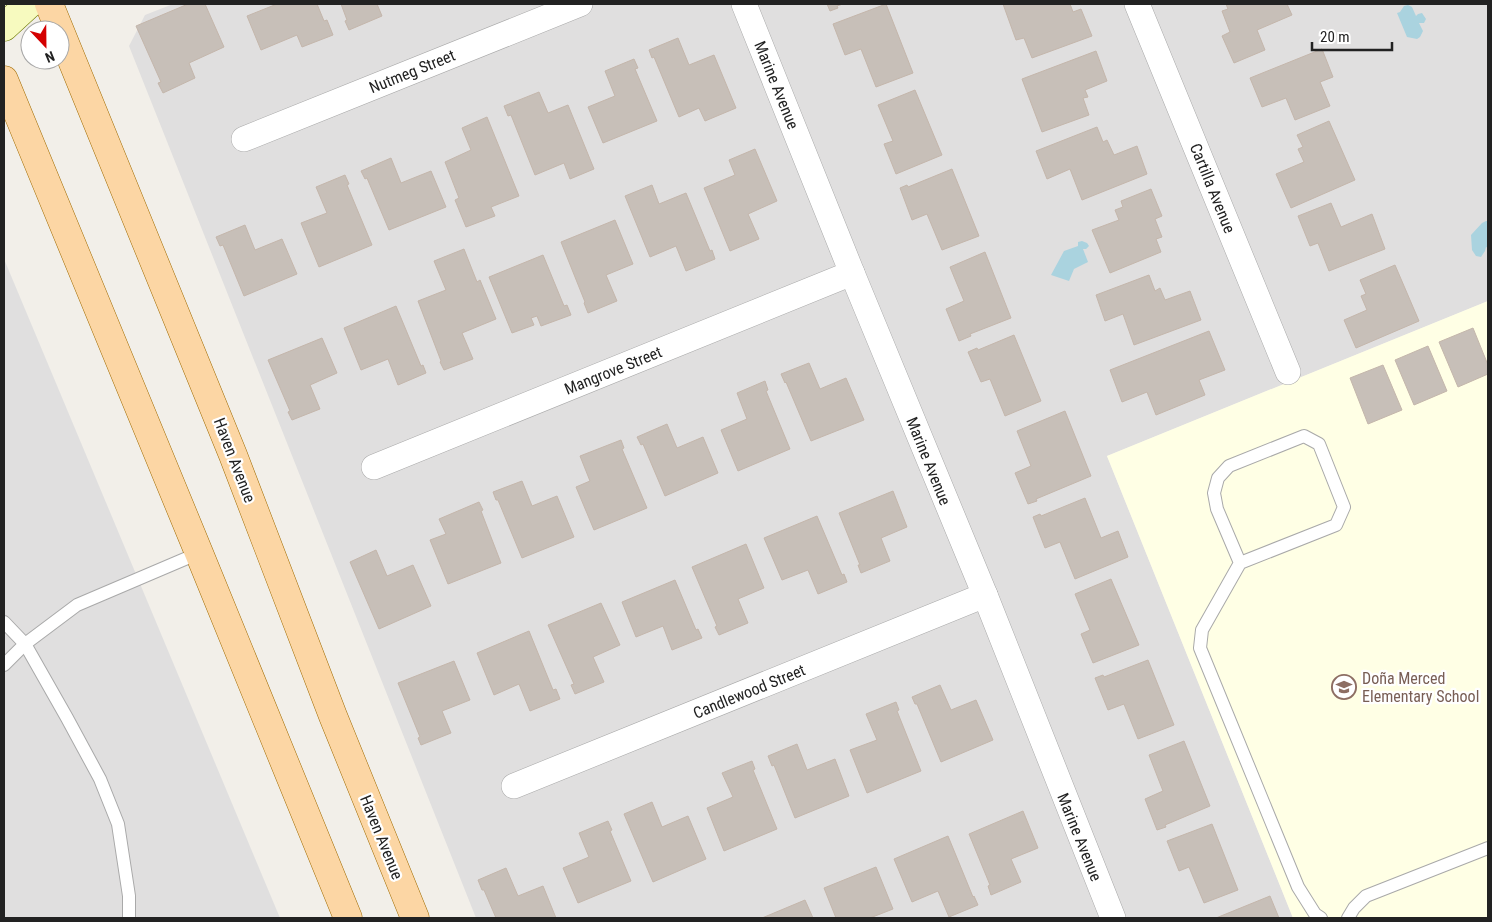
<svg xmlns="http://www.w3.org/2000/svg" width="1492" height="922" viewBox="0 0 1492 922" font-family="'Roboto Condensed',sans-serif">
	<rect width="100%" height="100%" fill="#f2efe9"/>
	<g fill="#e0dfdf">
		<path d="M173 4H1488V301L1107 456 1293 918H476L129 46 145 15Z"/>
		<path d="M4 259 280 918H4Z"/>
	</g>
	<path fill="#ffffe5" d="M1488 301V918H1293L1107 456Z"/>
	<g fill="#aad3df">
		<path d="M1408 5 1412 7 1416 16 1418 14 1422 13 1426 19 1424 23H1419L1423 31 1420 37 1417 39 1407 37 1397 13 1400 12 1404 6Z"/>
		<path d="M1486 221H1488V248L1486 247 1485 251 1481 257 1476 256 1472 250 1471 235 1482 223Z"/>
		<path d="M1082 241 1087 243 1089 246 1086 249H1083L1088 262 1074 269 1069 281 1051 275 1064 251 1078 246V242Z"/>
	</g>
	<g fill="#c7bfb8" stroke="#c4b6ab">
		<path d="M188 4H205L224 47 189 63 195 78 163 93 158 83 161 82 136 26Z"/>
		<path d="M277 4H317L324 21 327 20 333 35 302 47 297 35 261 50 247 16Z"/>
		<path d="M341 4H377L382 16 349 30 345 21 347 20Z"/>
		<path d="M827 4H843L837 6 838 8 830 11Z"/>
		<path d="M886 4 913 73 876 87 861 49 845 55 833 24Z"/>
		<path d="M1003 4H1070L1073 12 1081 9 1092 36 1032 58 1024 38 1016 40Z"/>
		<path d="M1226 4H1287L1292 15 1257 30 1265 50 1234 63 1222 36 1230 32 1222 11 1228 9Z"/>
		<path d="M678 38 689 65 714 55 736 108 705 121 699 108 679 117 654 57 652 58 649 50Z"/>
		<path d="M1322 49 1333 77 1320 82 1330 106 1295 120 1286 98 1262 107 1250 78Z"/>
		<path d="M1096 51 1107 81 1085 90 1088 97 1083 98 1089 115 1042 132 1022 79Z"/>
		<path d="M634 59 638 68 635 69 657 121 603 143 588 107 615 96 605 71Z"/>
		<path d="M915 90 942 155 896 174 884 144 893 141 878 105Z"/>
		<path d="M539 92 548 113 568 105 594 169 570 179 564 163 535 175 511 115 508 116 504 106Z"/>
		<path d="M487 117 519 196 491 207 495 216 466 227 455 200 459 198 445 162 471 150 462 128Z"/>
		<path d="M1329 121 1355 180 1291 208 1276 174 1304 162 1298 149 1303 147 1297 135Z"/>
		<path d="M1097 127 1103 142 1107 140 1114 155 1137 146 1147 174 1082 200 1070 169 1047 179 1036 151Z"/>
		<path d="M755 149 777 201 748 214 759 239 730 251 704 188 735 175 729 160Z"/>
		<path d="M391 158 401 183 431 171 446 207 389 230 367 178 365 179 361 171Z"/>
		<path d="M952 169 979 236 942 250 927 214 912 220 900 188 907 185 908 187Z"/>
		<path d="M345 175 349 184 347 185 372 245 319 267 301 223 327 213 316 187Z"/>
		<path d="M652 185 659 204 686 193 710 251 712 250 715 259 686 271 676 246 650 257 625 196Z"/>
		<path d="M1151 189 1162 216 1155 219 1162 237 1156 239 1161 252 1110 273 1092 230 1119 220 1115 210 1123 207 1121 201Z"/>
		<path d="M1331 203 1341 227 1372 214 1385 249 1329 271 1318 243 1310 246 1298 216Z"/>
		<path d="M615 220 633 264 606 275 617 301 588 313 584 303 585 302 561 242Z"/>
		<path d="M245 225 255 250 282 239 297 274 244 296 223 245 220 246 216 237Z"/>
		<path d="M464 249 477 282 480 280 496 319 462 333 473 359 444 370 440 362 441 361 418 301 446 290 434 261Z"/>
		<path d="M985 252 1011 318 970 334 971 336 959 341 946 309 964 301 950 267Z"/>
		<path d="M543 255 564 306 567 305 571 315 541 326 537 316 531 318 534 325 512 333 489 277Z"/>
		<path d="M1395 265 1419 321 1356 348 1344 320 1367 310 1361 296 1366 294 1360 280Z"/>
		<path d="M1149 275 1155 291 1160 288 1165 300 1190 291 1201 320 1134 345 1123 314 1105 321 1096 295Z"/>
		<path d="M396 306 421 366 423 365 426 373 398 385 388 359 361 370 344 328Z"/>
		<path d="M1473 328 1488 365V374L1458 387 1439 342Z"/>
		<path d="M1209 331 1225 370 1199 380 1205 395 1156 415 1147 392 1122 402 1110 370Z"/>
		<path d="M1014 335 1041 401 1005 416 990 379 981 382 968 352 977 348 978 350Z"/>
		<path d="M322 338 337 373 310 385 320 409 292 420 288 412 290 411 268 360Z"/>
		<path d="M1428 346 1447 391 1414 405 1395 360Z"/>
		<path d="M809 363 820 389 846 378 864 420 811 441 786 382 785 383 781 374Z"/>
		<path d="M1383 365 1402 410 1368 424 1350 378Z"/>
		<path d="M765 381 768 390 766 391 790 449 738 471 721 430 747 419 737 393Z"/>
		<path d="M1065 411 1091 476 1036 499 1037 501 1028 504 1015 473 1031 466 1017 431Z"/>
		<path d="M667 424 677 448 703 437 718 473 665 496 643 444 641 445 637 437Z"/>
		<path d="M621 440 624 448 622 449 647 508 594 530 576 487 590 481 580 456Z"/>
		<path d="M522 481 532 506 557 496 574 537 522 558 498 500H496L493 492Z"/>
		<path d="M893 491 907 527 881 538 890 561 861 573 858 565H860L839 513Z"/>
		<path d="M1085 498 1101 538 1118 531 1128 557 1075 579 1060 542 1045 548 1033 517 1040 514 1041 516Z"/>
		<path d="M479 502 483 510 481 511 501 563 448 584 430 540 446 534 439 519Z"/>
		<path d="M817 516 842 575 844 574 847 582 818 594 808 570 782 580 764 538Z"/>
		<path d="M746 544 764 588 738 599 748 623 719 635 715 627 717 626 692 567Z"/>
		<path d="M376 550 387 576 413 565 431 606 379 629 350 562Z"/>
		<path d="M1111 579 1139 645 1093 663 1081 634 1090 630 1075 594Z"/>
		<path d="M675 580 696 630 698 629 702 638 672 650 663 626 636 637 622 602Z"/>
		<path d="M601 603 620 645 593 657 604 682 575 694 571 685 574 684 548 625Z"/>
		<path d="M529 631 553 690 556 689 560 699 530 711 519 684 494 695 477 653Z"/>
		<path d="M1148 660 1174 725 1138 739 1124 704 1108 710 1095 678 1103 675 1104 677Z"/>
		<path d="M454 661 470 700 442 711 451 733 421 745 418 738 420 737 398 683Z"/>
		<path d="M940 685 951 710 976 700 993 740 941 762 917 704H915L912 697Z"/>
		<path d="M896 702 899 710 897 711 921 771 867 793 850 750 877 740 866 714Z"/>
		<path d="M1184 741 1210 806 1165 825 1166 827 1157 830 1145 799 1163 791 1149 755Z"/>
		<path d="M797 744 807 770 835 759 849 796 795 818 774 765 772 766 768 756Z"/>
		<path d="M752 761 755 769 753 770 777 829 724 851 707 808 733 797 722 773Z"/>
		<path d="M652 802 662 827 688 816 706 859 653 882 624 814Z"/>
		<path d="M1023 811 1038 848 1011 859 1021 882 991 895 988 886 990 885 969 834Z"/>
		<path d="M608 821 612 830 610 831 631 881 578 903 563 868 589 857 579 833Z"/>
		<path d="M1212 824 1238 890 1204 903 1189 867 1179 871 1167 841Z"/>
		<path d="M948 836 973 897 974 896 978 905 949 917 938 891 912 902 894 859Z"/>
		<path d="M876 867 893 909 870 918H836L824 888Z"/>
		<path d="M506 868 518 896 543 886 556 918H496L484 890H482L478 880Z"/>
		<path d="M1270 896 1279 918H1216Z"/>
		<path d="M805 900 813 918H762Z"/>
	</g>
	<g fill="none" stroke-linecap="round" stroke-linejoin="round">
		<defs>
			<g id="lane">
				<path d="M1240 563 1217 509 1214 493 1218 478 1229 466 1304 436 1319 444 1344 507 1336 525 1240 563 1202 630 1200 648 1298 887 1315 914 1321 918"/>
				<path d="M4 622 25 644 67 718 100 779 118 824 129 896V918"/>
				<path d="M4 665 25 644 77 605 199 553"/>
				<path d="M1348 918 1354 908 1366 896 1488 848"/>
			</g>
			<g id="street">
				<path d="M744 4 852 273 985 595 1113 918"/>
				<path d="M1137 4 1288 372"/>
				<path d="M244 139 580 4"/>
				<path d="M374 467 852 273"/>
				<path d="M514 786 985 595"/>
			</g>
			<path id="secondary" d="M4 27 29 4"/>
			<g id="primary">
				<path d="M49 4 233 455 333 716 415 918"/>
				<path d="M4 80 199 553 348 918"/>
			</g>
		</defs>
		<use href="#lane" stroke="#a9a9a9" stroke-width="14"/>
		<use href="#street" stroke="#a9a9a9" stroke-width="26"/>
		<use href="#secondary" stroke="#707d05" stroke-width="29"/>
		<use href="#primary" stroke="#a06b00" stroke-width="29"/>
		<use href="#lane" stroke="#fff" stroke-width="12"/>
		<use href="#street" stroke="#fff" stroke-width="25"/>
		<use href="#secondary" stroke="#f7fabf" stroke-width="28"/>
		<use href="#primary" stroke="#fcd6a4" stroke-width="28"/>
	</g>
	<defs>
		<symbol id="school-ring" viewBox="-11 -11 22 22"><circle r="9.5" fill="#fff" stroke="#8d6e63" stroke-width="1.5"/><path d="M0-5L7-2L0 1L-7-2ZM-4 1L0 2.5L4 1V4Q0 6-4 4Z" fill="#8d6e63"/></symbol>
	</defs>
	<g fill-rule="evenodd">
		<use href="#school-ring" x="1330" y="673" width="28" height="28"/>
	</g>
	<g text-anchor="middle" stroke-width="4.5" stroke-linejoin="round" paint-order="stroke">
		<g font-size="16" fill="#222" stroke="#fff">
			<text transform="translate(412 71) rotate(-22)" y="6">Nutmeg Street</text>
			<text transform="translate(777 85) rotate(68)" y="6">Marine Avenue</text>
			<text transform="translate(1213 188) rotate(68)" y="6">Cartilla Avenue</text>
			<text transform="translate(613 370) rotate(-22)" y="6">Mangrove Street</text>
			<text transform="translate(235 460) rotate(69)" y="6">Haven Avenue</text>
			<text transform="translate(929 461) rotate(68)" y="6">Marine Avenue</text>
			<text transform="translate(749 691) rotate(-22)" y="6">Candlewood Street</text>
			<text transform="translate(382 837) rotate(68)" y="6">Haven Avenue</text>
			<text transform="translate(1080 837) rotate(68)" y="6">Marine Avenue</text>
		</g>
		<g font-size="16" fill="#785e54" stroke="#fff" text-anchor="start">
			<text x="1362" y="684">Doña Merced<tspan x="1362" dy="18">Elementary School</tspan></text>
		</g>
	</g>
	<rect width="1492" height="922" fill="none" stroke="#222222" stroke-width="10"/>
	<g transform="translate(45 45) rotate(158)"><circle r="24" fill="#ffffff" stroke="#a7a7a7"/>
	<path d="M0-4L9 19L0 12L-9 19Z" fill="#d40000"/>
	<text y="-8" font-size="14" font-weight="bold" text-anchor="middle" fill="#222222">N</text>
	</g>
	<path d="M1312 42v8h80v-8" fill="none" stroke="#222222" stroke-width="2.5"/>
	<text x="1320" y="42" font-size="15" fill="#222222" stroke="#ffffff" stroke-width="4" paint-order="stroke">20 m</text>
</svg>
